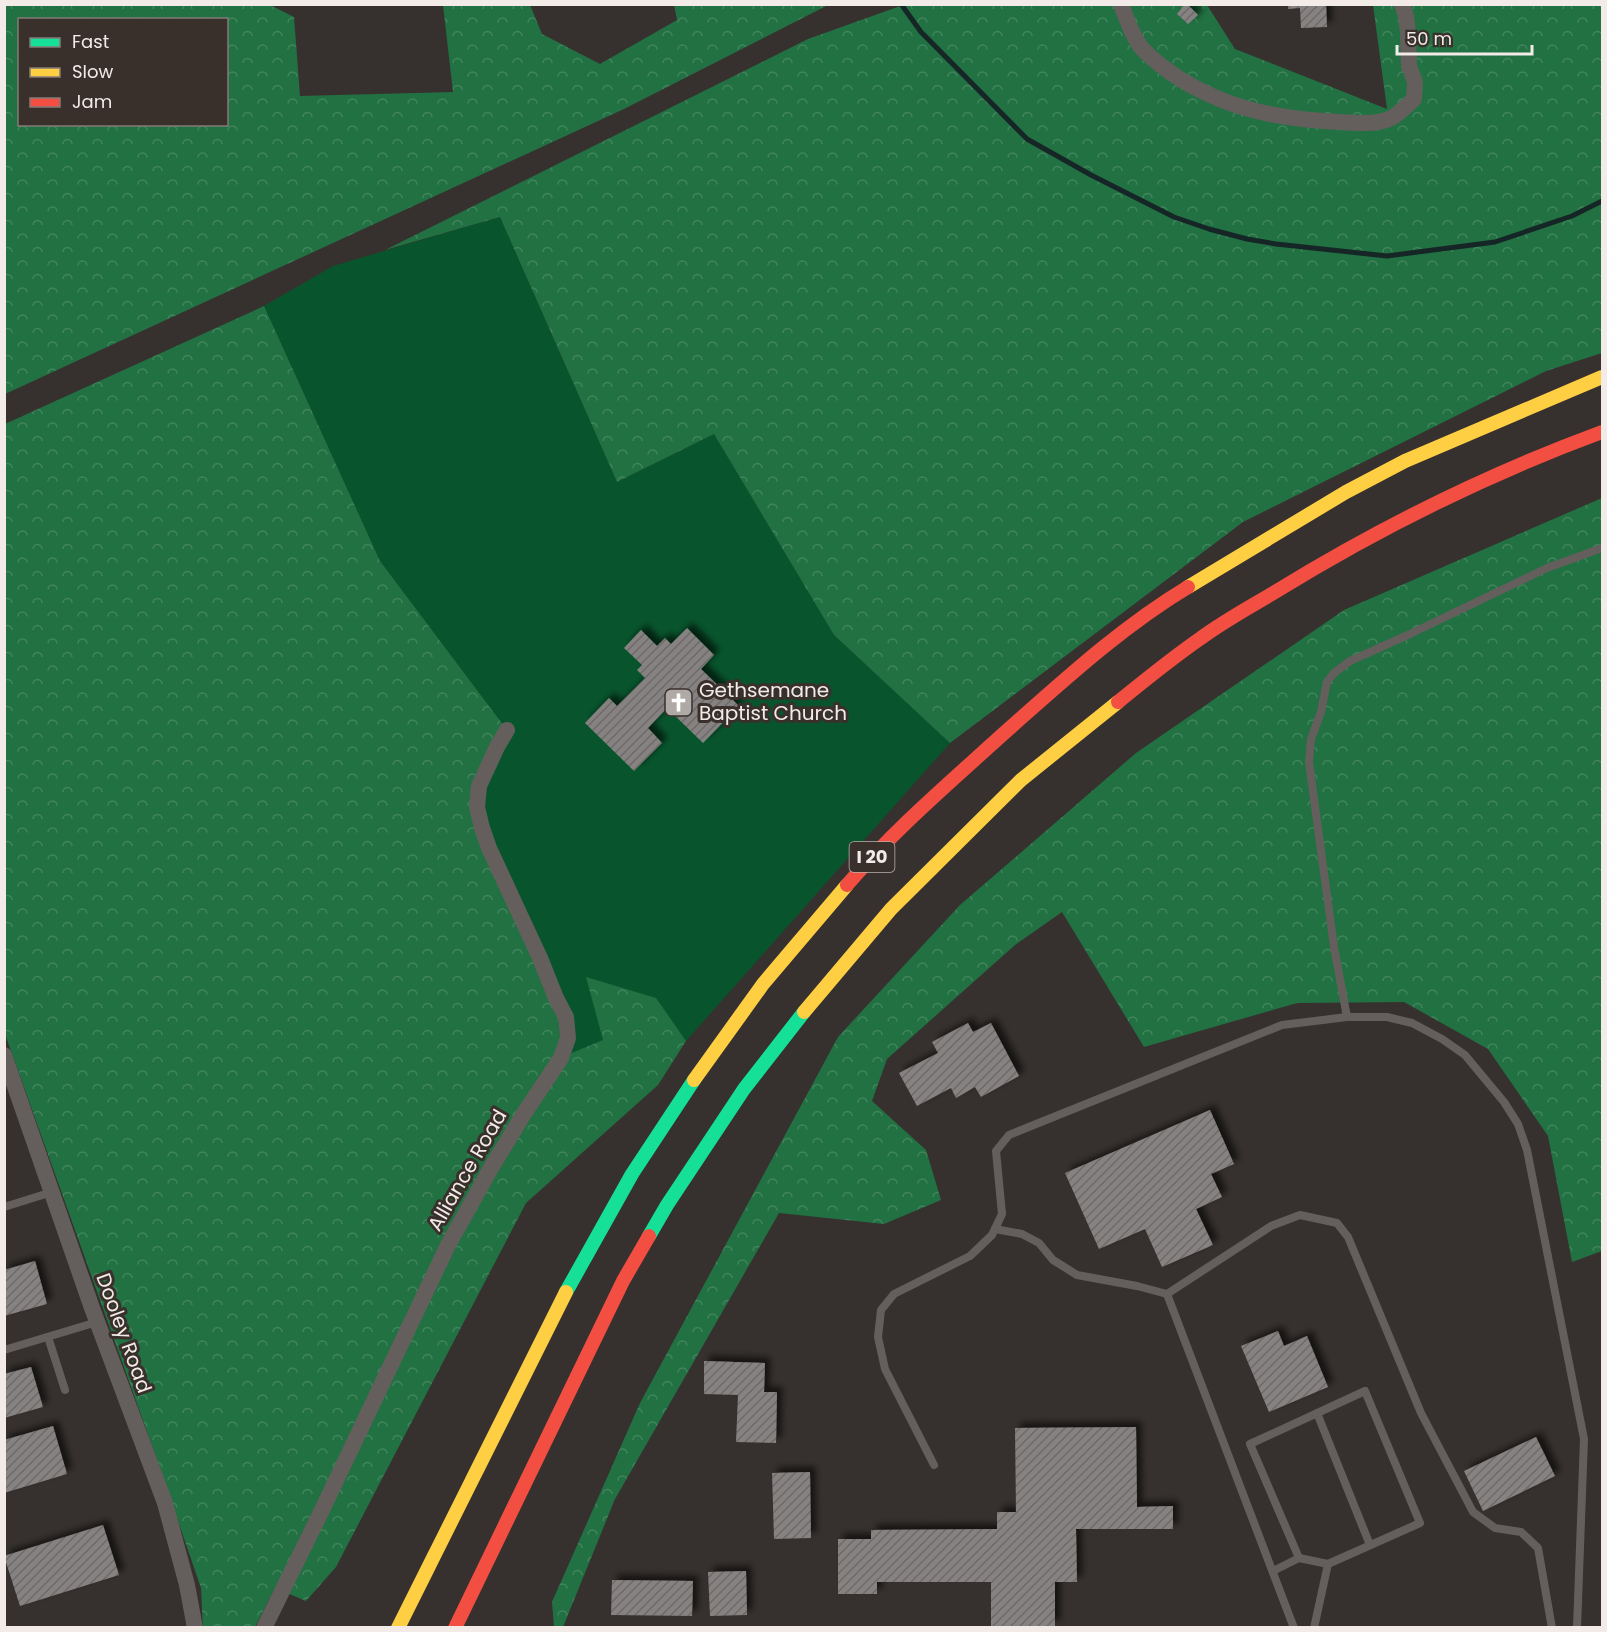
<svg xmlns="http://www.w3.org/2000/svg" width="1607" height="1632" viewBox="0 0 1607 1632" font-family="Poppins,sans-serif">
	<defs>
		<pattern id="forest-crowns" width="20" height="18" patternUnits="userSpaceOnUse" patternTransform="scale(1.5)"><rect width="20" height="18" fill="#217142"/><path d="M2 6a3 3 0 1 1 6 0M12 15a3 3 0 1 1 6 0" fill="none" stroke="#42855d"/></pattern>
		<pattern id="building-hatch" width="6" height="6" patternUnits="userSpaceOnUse" patternTransform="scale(1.5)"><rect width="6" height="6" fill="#878282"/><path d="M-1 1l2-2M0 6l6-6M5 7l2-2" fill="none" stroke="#6e6a6a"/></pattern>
		<filter id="shadow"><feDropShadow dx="5.5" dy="-5.5" stdDeviation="3" flood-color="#0009"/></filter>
	</defs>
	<rect width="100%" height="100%" fill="#36312e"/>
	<path fill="#08552d" d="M500 217 617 482 714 434 834 635 950 743 686 1041 655 998 587 978 603 1040 561 1058 477 807 507 730 380 561 264 306 333 266Z"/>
	<g fill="url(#forest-crowns)" fill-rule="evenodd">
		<path d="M4 5H270L294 17 300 96 453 92 443 5H530L542 34 600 64 677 20 674 5H828L624 109 5 394ZM20 20H226V124H20Z"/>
		<path d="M903 5H1207L1235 49 1387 109 1373 5H1602V353L1546 371 1243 522 950 743 834 635 714 434 617 482 500 217 385 250 808 39Z"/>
		<path d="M264 306 380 561 507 730 477 807 556 998 562 1057 603 1040 586 977 656 998 686 1041 658 1085 526 1203 336 1567 306 1601 275 1588 255 1627 203 1628 201 1588 155 1454 5 1034V424Z"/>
		<path d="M1602 498V1251L1572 1262 1548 1136 1488 1049 1404 1002 1297 1003 1144 1047 1062 912 1015 945 887 1059 872 1101 926 1150 941 1200 884 1224 779 1213 615 1499 563 1627H554L552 1602 640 1403 838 1037 960 905 1136 753 1344 610Z"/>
	</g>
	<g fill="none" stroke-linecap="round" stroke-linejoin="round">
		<path stroke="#162626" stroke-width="5" d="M901 4 921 32 1027 139 1091 175 1174 217 1209 229 1247 239 1276 244 1387 256 1495 242 1572 216 1602 201"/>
	</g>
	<g fill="url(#building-hatch)" filter="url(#shadow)">
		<path d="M1185 4H1187L1198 15 1188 24 1177 14Z"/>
		<path d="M1288 4H1326L1327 27 1301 28 1300 8 1288 9Z"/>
		<path d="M687 628 714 655 701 669 739 706 703 743 667 708 648 728 662 743 634 771 585 723 609 698 617 706 645 678 637 670 642 665 624 648 641 630 657 646 665 638 671 644Z"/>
		<path d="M968 1023 973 1032 991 1023 1019 1076 981 1097 975 1087 956 1098 951 1088 917 1106 899 1073 938 1053 932 1042Z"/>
		<path d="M1210 1110 1234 1164 1211 1174 1222 1197 1196 1209 1213 1245 1162 1267 1145 1229 1099 1249 1065 1173Z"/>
		<path d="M35 1261 47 1304 4 1316V1270Z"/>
		<path d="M1278 1331 1284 1346 1307 1336 1328 1387 1269 1412 1241 1346Z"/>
		<path d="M704 1361 765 1363 764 1392H777L776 1443 736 1442 738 1395 704 1394Z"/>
		<path d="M31 1367 43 1407 4 1418V1374Z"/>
		<path d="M53 1426 67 1474 4 1493V1440Z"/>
		<path d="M1136 1427 1137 1507 1173 1506V1529H1076L1077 1582H1055V1626H991V1582H877V1594H838V1539H871V1530L997 1529V1512H1016L1015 1428Z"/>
		<path d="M1536 1437 1555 1476 1483 1511 1464 1471Z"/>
		<path d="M810 1472 811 1538 774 1539 772 1473Z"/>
		<path d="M103 1525 119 1575 20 1606 4 1556Z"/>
		<path d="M746 1571 747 1615 710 1616 708 1572Z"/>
		<path d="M612 1580 693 1581 692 1616 611 1615Z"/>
	</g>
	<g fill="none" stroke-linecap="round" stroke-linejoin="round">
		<g stroke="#645f5d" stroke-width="8">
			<path d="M1347 1017 1334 947 1309 762 1311 739 1321 712 1327 682 1334 673 1350 661 1410 634 1547 568 1602 548"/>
			<path d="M4 1207 52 1192"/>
			<path d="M995 1229 1022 1234 1039 1243 1053 1260 1077 1275 1137 1286 1167 1294 1294 1628"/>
			<path d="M1167 1294 1271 1226 1300 1215 1337 1223 1348 1237 1421 1413 1473 1512 1495 1528 1521 1532 1538 1548 1552 1628"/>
			<path d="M48 1337 65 1390"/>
			<path d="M4 1350 97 1322"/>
			<path d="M1317 1413 1370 1545"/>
			<path d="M934 1465 885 1369 878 1337 881 1310 894 1294 970 1256 992 1235 1002 1214 996 1151 1009 1135 1282 1025 1347 1017H1387L1412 1023 1442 1039 1465 1055 1504 1102 1518 1124 1527 1150 1584 1439 1577 1628"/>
			<path d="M1299 1558 1328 1564"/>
			<path d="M1273 1571 1299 1558 1250 1444 1365 1391 1420 1523 1328 1564 1314 1628"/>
		</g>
		<g stroke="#645f5d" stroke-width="16">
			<path d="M1121 4C1126 18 1132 34 1140 46 1149 57 1160 65 1171 73 1224 109 1277 119 1339 122 1355 123 1374 125 1389 119 1398 116 1407 105 1414 99L1415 82 1409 66 1408 33 1406 16 1402 4"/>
			<path d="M4 1055 92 1308 165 1503 187 1585 195 1628"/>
			<path d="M264 1628 322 1510 448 1245 491 1168 525 1112 561 1058 568 1038 566 1017 556 998 540 958 489 848 482 828 477 807 479 786 497 747 507 730"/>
		</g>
		<g stroke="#16e098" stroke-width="14">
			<path d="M649 1236 667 1205 744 1089 804 1012"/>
			<path d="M566 1292 632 1174 694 1080"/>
		</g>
		<g stroke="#ffcf43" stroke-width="14">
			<path d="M1188 587 1346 492 1405 461 1602 377"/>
			<path d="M804 1012 891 909 1021 780 1118 702"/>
			<path d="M694 1080 763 984 847 885"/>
			<path d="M398 1628 566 1292"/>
		</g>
		<g stroke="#f24e42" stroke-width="14">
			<path d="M1118 702C1145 680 1172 658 1201 638 1224 621 1250 607 1275 592 1379 528 1488 474 1602 432"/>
			<path d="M847 885C894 830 948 784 1002 735 1062 682 1120 628 1188 587"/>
			<path d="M455 1628 623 1281 649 1236"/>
		</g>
	</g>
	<defs>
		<symbol id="church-square" viewBox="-11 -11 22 22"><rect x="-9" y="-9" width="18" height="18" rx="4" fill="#b0aaa7" stroke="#3a302b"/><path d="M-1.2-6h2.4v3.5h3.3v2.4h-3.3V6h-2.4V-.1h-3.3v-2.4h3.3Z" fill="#fff"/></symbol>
	</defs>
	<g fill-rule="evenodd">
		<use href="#church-square" x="662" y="686" width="33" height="33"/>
	</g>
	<g text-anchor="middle" stroke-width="6" stroke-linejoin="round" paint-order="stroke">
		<rect fill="#3a302b" stroke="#bbb3af" stroke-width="1.5" x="849.5" y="842" width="45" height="30" rx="4.5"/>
		<g font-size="18" font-weight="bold" fill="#f2ebe8">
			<text x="872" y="863">I 20</text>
		</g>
		<g font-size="20" fill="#f2ebe8" stroke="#3a302b" text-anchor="start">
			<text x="699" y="697">Gethsemane<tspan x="699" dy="23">Baptist Church</tspan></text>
		</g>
		<g font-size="20" fill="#f2ebe8" stroke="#3a302b">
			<text transform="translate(467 1170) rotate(-60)" y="7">Alliance Road</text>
			<text transform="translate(124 1333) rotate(70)" y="7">Dooley Road</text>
		</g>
	</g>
	<rect width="1607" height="1632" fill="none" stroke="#f2ebe8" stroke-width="12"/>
	<rect x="18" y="18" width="210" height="108" fill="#3a302b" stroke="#847b77" stroke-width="1.5"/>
	<rect x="30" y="38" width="30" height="9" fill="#16e098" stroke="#847b77" stroke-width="1.5"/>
	<text x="72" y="48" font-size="18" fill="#f2ebe8">Fast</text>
	<rect x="30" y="68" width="30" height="9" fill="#ffcf43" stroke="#847b77" stroke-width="1.5"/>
	<text x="72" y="78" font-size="18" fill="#f2ebe8">Slow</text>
	<rect x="30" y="98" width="30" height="9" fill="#f24e42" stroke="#847b77" stroke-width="1.5"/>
	<text x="72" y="108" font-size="18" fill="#f2ebe8">Jam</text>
	<path d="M1397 45v9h135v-9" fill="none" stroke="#f2ebe8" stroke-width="3"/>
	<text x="1406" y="45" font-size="18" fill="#f2ebe8" stroke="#3a302b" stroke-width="4.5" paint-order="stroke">50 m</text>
</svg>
